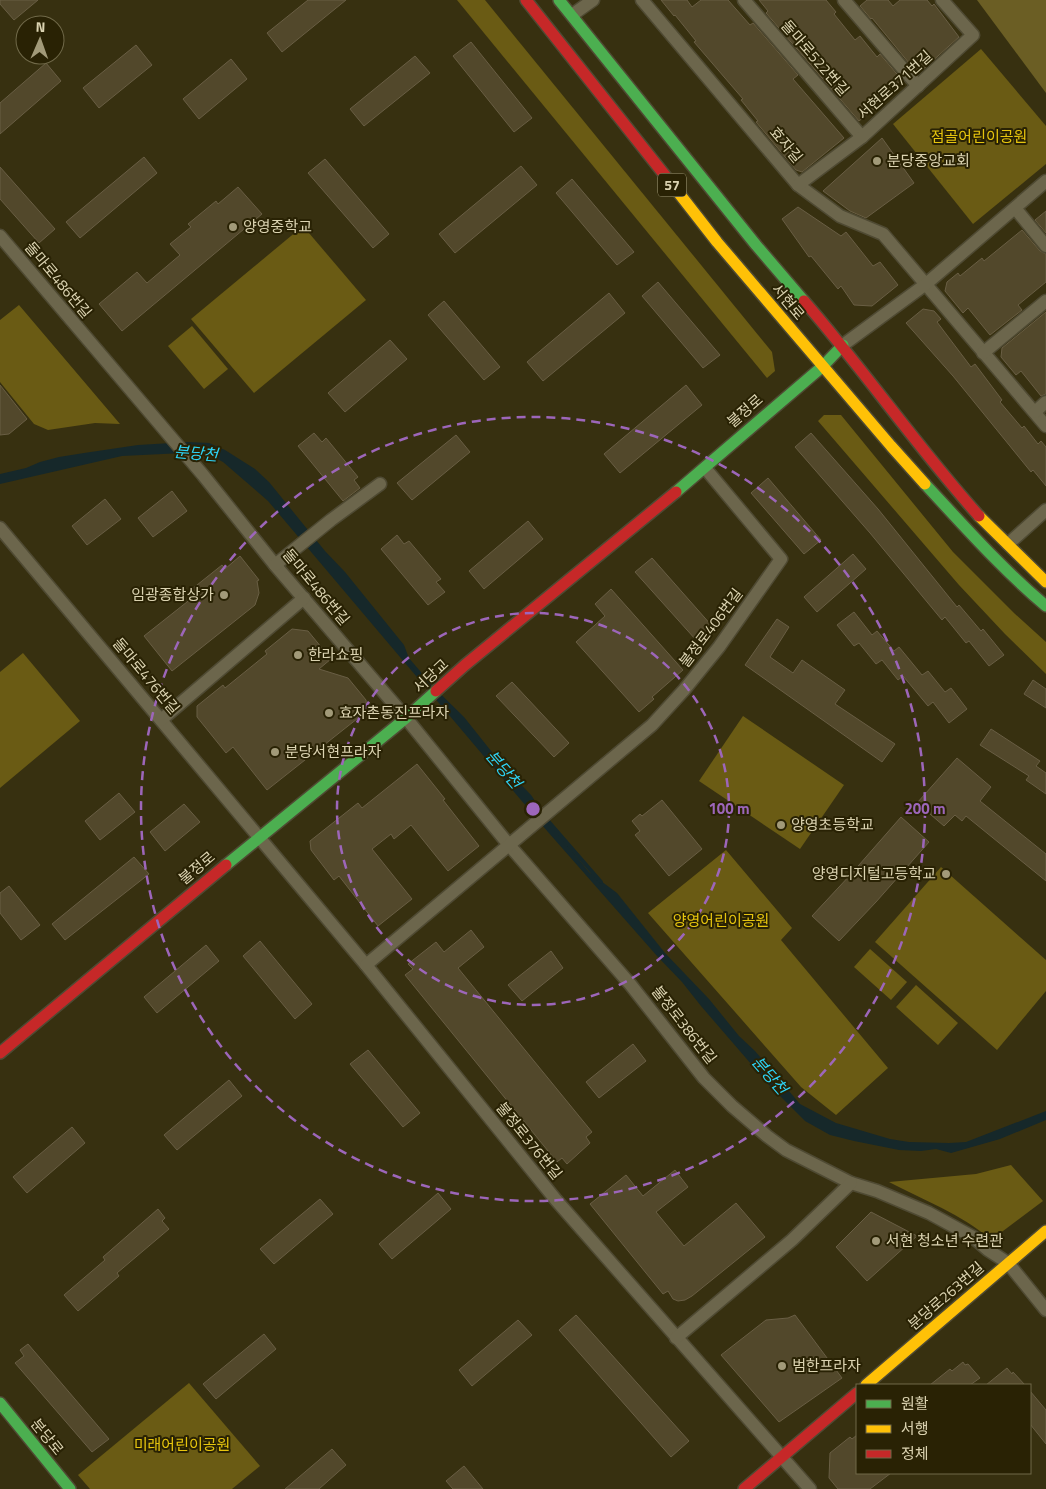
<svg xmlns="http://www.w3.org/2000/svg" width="1046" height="1489" viewBox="0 0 1046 1489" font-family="'Titillium Web','Noto Sans KR',sans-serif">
	<rect width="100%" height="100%" fill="#373010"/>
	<g fill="#6a5b14">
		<path d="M457 0H485L772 352 775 371 767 378Z"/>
		<path d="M981 49 1046 126V164L973 224 893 124Z"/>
		<path d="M303 226 366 300 254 393 191 319Z"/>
		<path d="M19 305 120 424 95 423 48 430 34 424 0 382V320Z"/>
		<path d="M192 326 228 369 204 389 168 346Z"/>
		<path d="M824 415H841L953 552 1014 613 1046 642V674L1005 634 959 585 818 421Z"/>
		<path d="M23 653 80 721 0 788V672Z"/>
		<path d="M743 716 844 785 800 849 699 781Z"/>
		<path d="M726 850 792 928 781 940 888 1068 836 1115 801 1087 648 913Z"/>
		<path d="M941 867 1046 960V991L997 1050 875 942Z"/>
		<path d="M870 949 907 982 891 1000 854 967Z"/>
		<path d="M916 985 958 1023 938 1045 896 1007Z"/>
		<path d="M1011 1165 1043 1201 991 1240C962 1214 923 1200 889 1182L976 1174Z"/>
		<path d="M189 1383 260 1466 232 1489H90L78 1475Z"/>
	</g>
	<path fill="#6b5e24" d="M977 0H1046V93Z"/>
	<path fill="#16282a" d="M188 442 209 443 225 450 255 469 269 482 325 551 345 572 404 645 412 666 464 717 503 766 531 795 554 829 589 872 617 893 665 953 709 999 739 1036 755 1051 800 1104 836 1123 890 1139 909 1142 949 1143 966 1142 1046 1111V1120L1000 1139 951 1153 936 1149 921 1151 899 1150 854 1141 830 1135 805 1121 770 1086 701 1006 682 982 657 956 548 832 268 501 223 462 204 452 122 456 0 484V474L26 468 40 462 59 457 84 453 138 445Z"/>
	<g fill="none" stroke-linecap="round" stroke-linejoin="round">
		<g stroke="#16282a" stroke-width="4">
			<path d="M408 660 420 674"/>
			<path d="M548 821 601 882"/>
		</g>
	</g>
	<g fill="#52482b" stroke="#695e44">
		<path d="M0 0H38L14 20 0 4Z"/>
		<path d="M308 0H346L282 52 267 33Z"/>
		<path d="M661 0H687L692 7 701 0H728L750 25 753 23 798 75 793 79 844 138 802 172 796 170 756 122 758 121 741 100 743 99 694 42 696 41 675 15 674 16Z"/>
		<path d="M759 0H826L836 12 834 14 855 40 860 36 877 57 880 54 902 80 872 104 875 108 859 121 766 13 768 11Z"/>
		<path d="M867 0H888L893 6 900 0H927L932 6 934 4 959 37 918 74 872 18 871 19 860 6Z"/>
		<path d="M471 42 532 118 514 132 453 56Z"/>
		<path d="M136 45 152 65 99 108 83 88Z"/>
		<path d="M415 56 430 73 364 126 350 109Z"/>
		<path d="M231 59 247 79 199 119 183 99Z"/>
		<path d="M46 63 61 81 0 134V103Z"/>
		<path d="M882 138 914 183 866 218 850 211 823 191Z"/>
		<path d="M144 157 157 173 80 238 66 222Z"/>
		<path d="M325 159 389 234 373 248 308 173Z"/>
		<path d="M521 166 537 185 455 253 439 234Z"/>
		<path d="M0 167 55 229 39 243 0 199Z"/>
		<path d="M572 179 634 252 617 265 556 193Z"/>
		<path d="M238 187 262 214 122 331 99 304 137 272 147 283 180 255 170 244 191 227 188 224 216 201 218 204Z"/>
		<path d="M798 207 841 236 846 232 873 266 880 262 898 285 872 306 854 305 841 286 838 289 811 256 809 257 782 219Z"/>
		<path d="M1046 211V233L1035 220Z"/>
		<path d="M1022 230 1040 251 1046 254V282L1018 305 1022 310 990 335 968 308 963 313 945 291 947 282 958 273 960 276 982 258 984 261Z"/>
		<path d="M658 282 720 355 703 368 642 296Z"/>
		<path d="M609 293 625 313 543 381 527 362Z"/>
		<path d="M444 301 500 367 484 380 428 315Z"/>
		<path d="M923 309 934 311 941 319 937 322 971 367 975 364 1002 400 1000 402 1022 428 1024 426 1038 444 1041 441 1046 447V486L1033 470 1031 472 953 376 906 323Z"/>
		<path d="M1046 312V394L1041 396 1021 371 1016 375 1001 357 1002 348Z"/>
		<path d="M390 340 407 359 345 412 328 393Z"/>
		<path d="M0 385 27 419 9 434 0 435Z"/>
		<path d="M686 385 702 405 620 473 604 454Z"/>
		<path d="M314 433 322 442 326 438 358 477 354 480 360 488 343 501 298 446Z"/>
		<path d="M811 433 878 509 957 607 959 605 981 631 983 629 1004 655 989 666 969 641 966 643 945 617 942 620 870 533 795 447Z"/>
		<path d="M456 435 470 452 412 500 397 483Z"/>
		<path d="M768 478 821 540 804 554 751 493Z"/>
		<path d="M172 491 187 511 153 537 138 518Z"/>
		<path d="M105 499 121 519 87 545 72 526Z"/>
		<path d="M528 521 543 539 484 589 469 571Z"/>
		<path d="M397 535 404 544 409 541 441 579 436 582 445 592 428 605 381 549Z"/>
		<path d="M853 554 866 569 817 612 804 597Z"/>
		<path d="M240 556 259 580 257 581 259 593 255 605 172 671 144 636 192 598 187 593 222 565 225 569Z"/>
		<path d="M652 558 712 626 696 640 635 572Z"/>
		<path d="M611 589 683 670 652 697 654 699 639 712 576 642 605 616 595 604Z"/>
		<path d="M854 612 872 635 877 631 894 651 899 647 922 675 928 671 945 692 951 688 967 709 949 723 933 702 928 706 903 676 898 680 882 660 876 664 859 643 854 646 837 625Z"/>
		<path d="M777 619 789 627 770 657 793 673 802 660 845 690 835 704 895 744 882 762 745 665Z"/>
		<path d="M292 629 308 631 331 659 319 669 348 678 366 700 367 711 267 790 233 747 226 753 197 717V706L223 685 225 688 267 654 265 651Z"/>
		<path d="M1033 680 1046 689V708L1024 694Z"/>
		<path d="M512 682 569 743 554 757 496 696Z"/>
		<path d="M991 729 1040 761 1036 766 1046 773V794L1026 780 1029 776 980 745Z"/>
		<path d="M957 758 991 787 980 801 1046 854V881L966 816 962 821 955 815 944 826 917 803Z"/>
		<path d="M417 764 445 799 443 800 479 846 448 871 411 825 394 839 391 834 372 849 412 899 378 926 339 876 334 880 311 850 310 841 358 803 362 808Z"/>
		<path d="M119 793 135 812 100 840 85 821Z"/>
		<path d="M662 800 702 849 669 876 635 835 640 831 632 821 640 814 642 816Z"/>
		<path d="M184 804 200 822 165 851 150 832Z"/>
		<path d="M901 817 929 842 876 902 839 941 812 916 852 873Z"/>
		<path d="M134 857 149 874 65 940 52 924Z"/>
		<path d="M9 886 40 925 21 940 0 913V893Z"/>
		<path d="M471 930 484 947 458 968 592 1132 586 1137 590 1143 567 1164 562 1158 557 1162 405 975 413 969 408 964 436 942 444 952Z"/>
		<path d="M260 941 312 1004 295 1019 243 956Z"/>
		<path d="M206 945 219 961 157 1013 144 997Z"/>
		<path d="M551 951 563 968 522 1001 508 985Z"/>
		<path d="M633 1044 646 1061 599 1098 586 1082Z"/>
		<path d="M368 1050 420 1113 403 1127 350 1064Z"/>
		<path d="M229 1080 242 1096 177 1150 164 1135Z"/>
		<path d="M72 1127 85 1143 27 1193 13 1177Z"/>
		<path d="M675 1170 688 1187 656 1212 684 1246 736 1203 765 1237 692 1296 685 1300 678 1301 673 1299 668 1291 663 1294 590 1204 626 1175 643 1196Z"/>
		<path d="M438 1193 451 1209 392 1259 379 1244Z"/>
		<path d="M320 1199 333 1214 274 1264 260 1249Z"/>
		<path d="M158 1209 165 1218 162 1221 169 1229 117 1273 119 1276 78 1311 64 1295 105 1260 103 1257Z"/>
		<path d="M871 1212 917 1236 867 1281 836 1247Z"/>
		<path d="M576 1315 689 1441 671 1457 559 1330Z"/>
		<path d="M795 1315 842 1378 779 1422 721 1355 766 1320 788 1318Z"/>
		<path d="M518 1320 532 1335 472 1386 459 1370Z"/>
		<path d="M264 1334 276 1349 216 1399 203 1384Z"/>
		<path d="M28 1344 109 1439 92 1452 15 1363 24 1356 20 1350Z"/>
		<path d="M963 1362 965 1365 968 1364 980 1378 970 1385H930L950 1369 952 1371Z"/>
		<path d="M1007 1368 1012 1374 1013 1372 1025 1385H986Z"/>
		<path d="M1030 1391 1046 1410V1444L1030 1424Z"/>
		<path d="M857 1435V1473H891L870 1489H838L829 1478 830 1453 850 1437 852 1439Z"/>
		<path d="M332 1449 346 1465 319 1489H285Z"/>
		<path d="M464 1466 483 1489H453L446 1481Z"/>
	</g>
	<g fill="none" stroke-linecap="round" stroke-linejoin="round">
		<defs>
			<g id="street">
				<path d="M642 0 798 185 840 216 883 234 1046 426"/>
				<path d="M744 0 862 137"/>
				<path d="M844 0 918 86"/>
				<path d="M572 15 593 0"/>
				<path d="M798 185 862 137 973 35 942 0"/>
				<path d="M1015 208 1046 246"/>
				<path d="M0 236 203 475 275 565 406 718 509 845 630 984 704 1078 732 1106 767 1136 786 1150 851 1183 877 1191 929 1213 973 1237 988 1250 1008 1263 1046 1310"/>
				<path d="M843 345 926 284 1046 181"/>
				<path d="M983 353 1046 301"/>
				<path d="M1035 412 1046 402"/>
				<path d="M0 528 366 965 556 1200 810 1489"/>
				<path d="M1008 544 1046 510"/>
				<path d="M275 565 331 520 380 484"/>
				<path d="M161 720 304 598"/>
				<path d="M366 965 652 725 684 690 719 647 781 559 705 468"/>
				<path d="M676 1338 792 1240 851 1183"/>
			</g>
			<g id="fast">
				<path d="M559 0 756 245 804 301"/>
				<path d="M925 484C964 526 1002 569 1046 606"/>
				<path d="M676 492 823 366 843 345"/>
				<path d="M226 865 406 718 436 691"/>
				<path d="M0 1403 70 1489"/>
			</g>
			<g id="slow">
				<path d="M671 183 717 242 891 446 925 484"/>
				<path d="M979 516 1046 582"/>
				<path d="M866 1385 1046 1231"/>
			</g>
			<g id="jam">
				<path d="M526 0 671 183"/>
				<path d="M804 301C865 371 917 447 979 516"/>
				<path d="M436 691 465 665 676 492"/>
				<path d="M0 1053 226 865"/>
				<path d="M744 1489 857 1393"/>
			</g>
		</defs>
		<use href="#street" stroke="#4f4a33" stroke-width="15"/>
		<use href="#fast" stroke="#4f4a33" stroke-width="14"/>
		<use href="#slow" stroke="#4f4a33" stroke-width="14"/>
		<use href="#jam" stroke="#4f4a33" stroke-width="14"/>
		<use href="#street" stroke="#6c664c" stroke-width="12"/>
		<use href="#fast" stroke="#4caf50" stroke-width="11"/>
		<use href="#slow" stroke="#ffc107" stroke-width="11"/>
		<use href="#jam" stroke="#c62828" stroke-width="11"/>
	</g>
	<g fill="none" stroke="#9d66ba" stroke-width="2.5" stroke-dasharray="9 6">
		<circle cx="533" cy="809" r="196"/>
		<circle cx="533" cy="809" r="392"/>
	</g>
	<g fill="#a29a79" stroke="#292204" stroke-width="2">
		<circle cx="877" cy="161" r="5"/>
		<circle cx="233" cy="227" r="5"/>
		<circle cx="224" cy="595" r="5"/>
		<circle cx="298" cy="655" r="5"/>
		<circle cx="329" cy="713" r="5"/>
		<circle cx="275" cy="752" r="5"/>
		<circle cx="781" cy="825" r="5"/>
		<circle cx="946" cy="874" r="5"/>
		<circle cx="876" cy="1241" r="5"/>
		<circle cx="782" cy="1366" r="5"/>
	</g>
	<g text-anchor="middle" stroke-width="4" stroke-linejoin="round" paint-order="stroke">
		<rect fill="#292204" stroke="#a69e7d" stroke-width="1" x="658" y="173.5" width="28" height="23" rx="4"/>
		<g font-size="14" font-weight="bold" fill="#dbd3b1">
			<text x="672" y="190">57</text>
		</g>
		<g font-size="15" fill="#dbd3b1" stroke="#292204">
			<text transform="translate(815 58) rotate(49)" y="5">돌마로522번길</text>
			<text transform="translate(895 85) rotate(-42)" y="5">서현로371번길</text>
			<text transform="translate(786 145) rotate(50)" y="5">효자길</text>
			<text transform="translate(58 280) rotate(50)" y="5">돌마로486번길</text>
			<text transform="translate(788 302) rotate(50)" y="5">서현로</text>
			<text transform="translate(745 411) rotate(-41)" y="5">불정로</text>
			<text transform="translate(316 587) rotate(50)" y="5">돌마로486번길</text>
			<text transform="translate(711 628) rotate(-53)" y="5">불정로406번길</text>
			<text transform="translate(146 676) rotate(50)" y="5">돌마로476번길</text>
			<text transform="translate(431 676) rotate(-43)" y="5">서당교</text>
			<text transform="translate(197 868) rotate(-40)" y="5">불정로</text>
			<text transform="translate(684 1025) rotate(52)" y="5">불정로386번길</text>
			<text transform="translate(529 1141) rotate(51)" y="5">불정로376번길</text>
			<text transform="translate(946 1296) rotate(-41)" y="5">분당로263번길</text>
			<text transform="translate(47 1437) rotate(51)" y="5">분당로</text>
		</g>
		<g font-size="15" fill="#e7c50e" stroke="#292204">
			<text x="979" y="142">점골어린이공원</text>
			<text x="721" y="926">양영어린이공원</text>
			<text x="182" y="1450">미래어린이공원</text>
		</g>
		<g font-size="15" fill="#dbd3b1" stroke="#292204" text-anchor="start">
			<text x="887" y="166">분당중앙교회</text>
			<text x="243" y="232">양영중학교</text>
			<text x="214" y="600" text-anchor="end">임광종합상가</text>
			<text x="308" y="660">한라쇼핑</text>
			<text x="339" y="718">효자촌동진프라자</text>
			<text x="285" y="757">분당서현프라자</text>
			<text x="791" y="830">양영초등학교</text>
			<text x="936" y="879" text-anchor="end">양영디지털고등학교</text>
			<text x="886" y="1246">서현 청소년 수련관</text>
			<text x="792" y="1371">범한프라자</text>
		</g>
		<g font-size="16" font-style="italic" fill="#2ed4f7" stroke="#292204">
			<text transform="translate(196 453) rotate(5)" y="6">분당천</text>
			<text transform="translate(504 769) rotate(49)" y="6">분당천</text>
			<text transform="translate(770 1075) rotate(49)" y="6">분당천</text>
		</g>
	</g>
	<circle cx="533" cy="809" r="8" fill="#9d66ba" stroke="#292204" stroke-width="2.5"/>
	<g font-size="15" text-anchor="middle" font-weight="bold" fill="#9d66ba" stroke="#292204" stroke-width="4" stroke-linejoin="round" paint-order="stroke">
		<text x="729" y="814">100 m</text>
		<text x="925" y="814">200 m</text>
	</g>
	<rect x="856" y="1384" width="175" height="90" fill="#292204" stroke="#706949"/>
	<rect x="866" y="1400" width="25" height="8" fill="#4caf50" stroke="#706949"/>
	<text x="901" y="1409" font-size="15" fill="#dbd3b1">원활</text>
	<rect x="866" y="1425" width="25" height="8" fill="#ffc107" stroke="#706949"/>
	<text x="901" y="1434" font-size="15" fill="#dbd3b1">서행</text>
	<rect x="866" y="1450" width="25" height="8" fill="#c62828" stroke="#706949"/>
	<text x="901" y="1459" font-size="15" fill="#dbd3b1">정체</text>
	<g transform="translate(40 40) rotate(2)"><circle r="24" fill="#292204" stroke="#706949"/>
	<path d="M0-4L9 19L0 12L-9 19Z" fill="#a29a79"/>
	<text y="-8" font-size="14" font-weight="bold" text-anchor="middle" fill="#dbd3b1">N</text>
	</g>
</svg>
